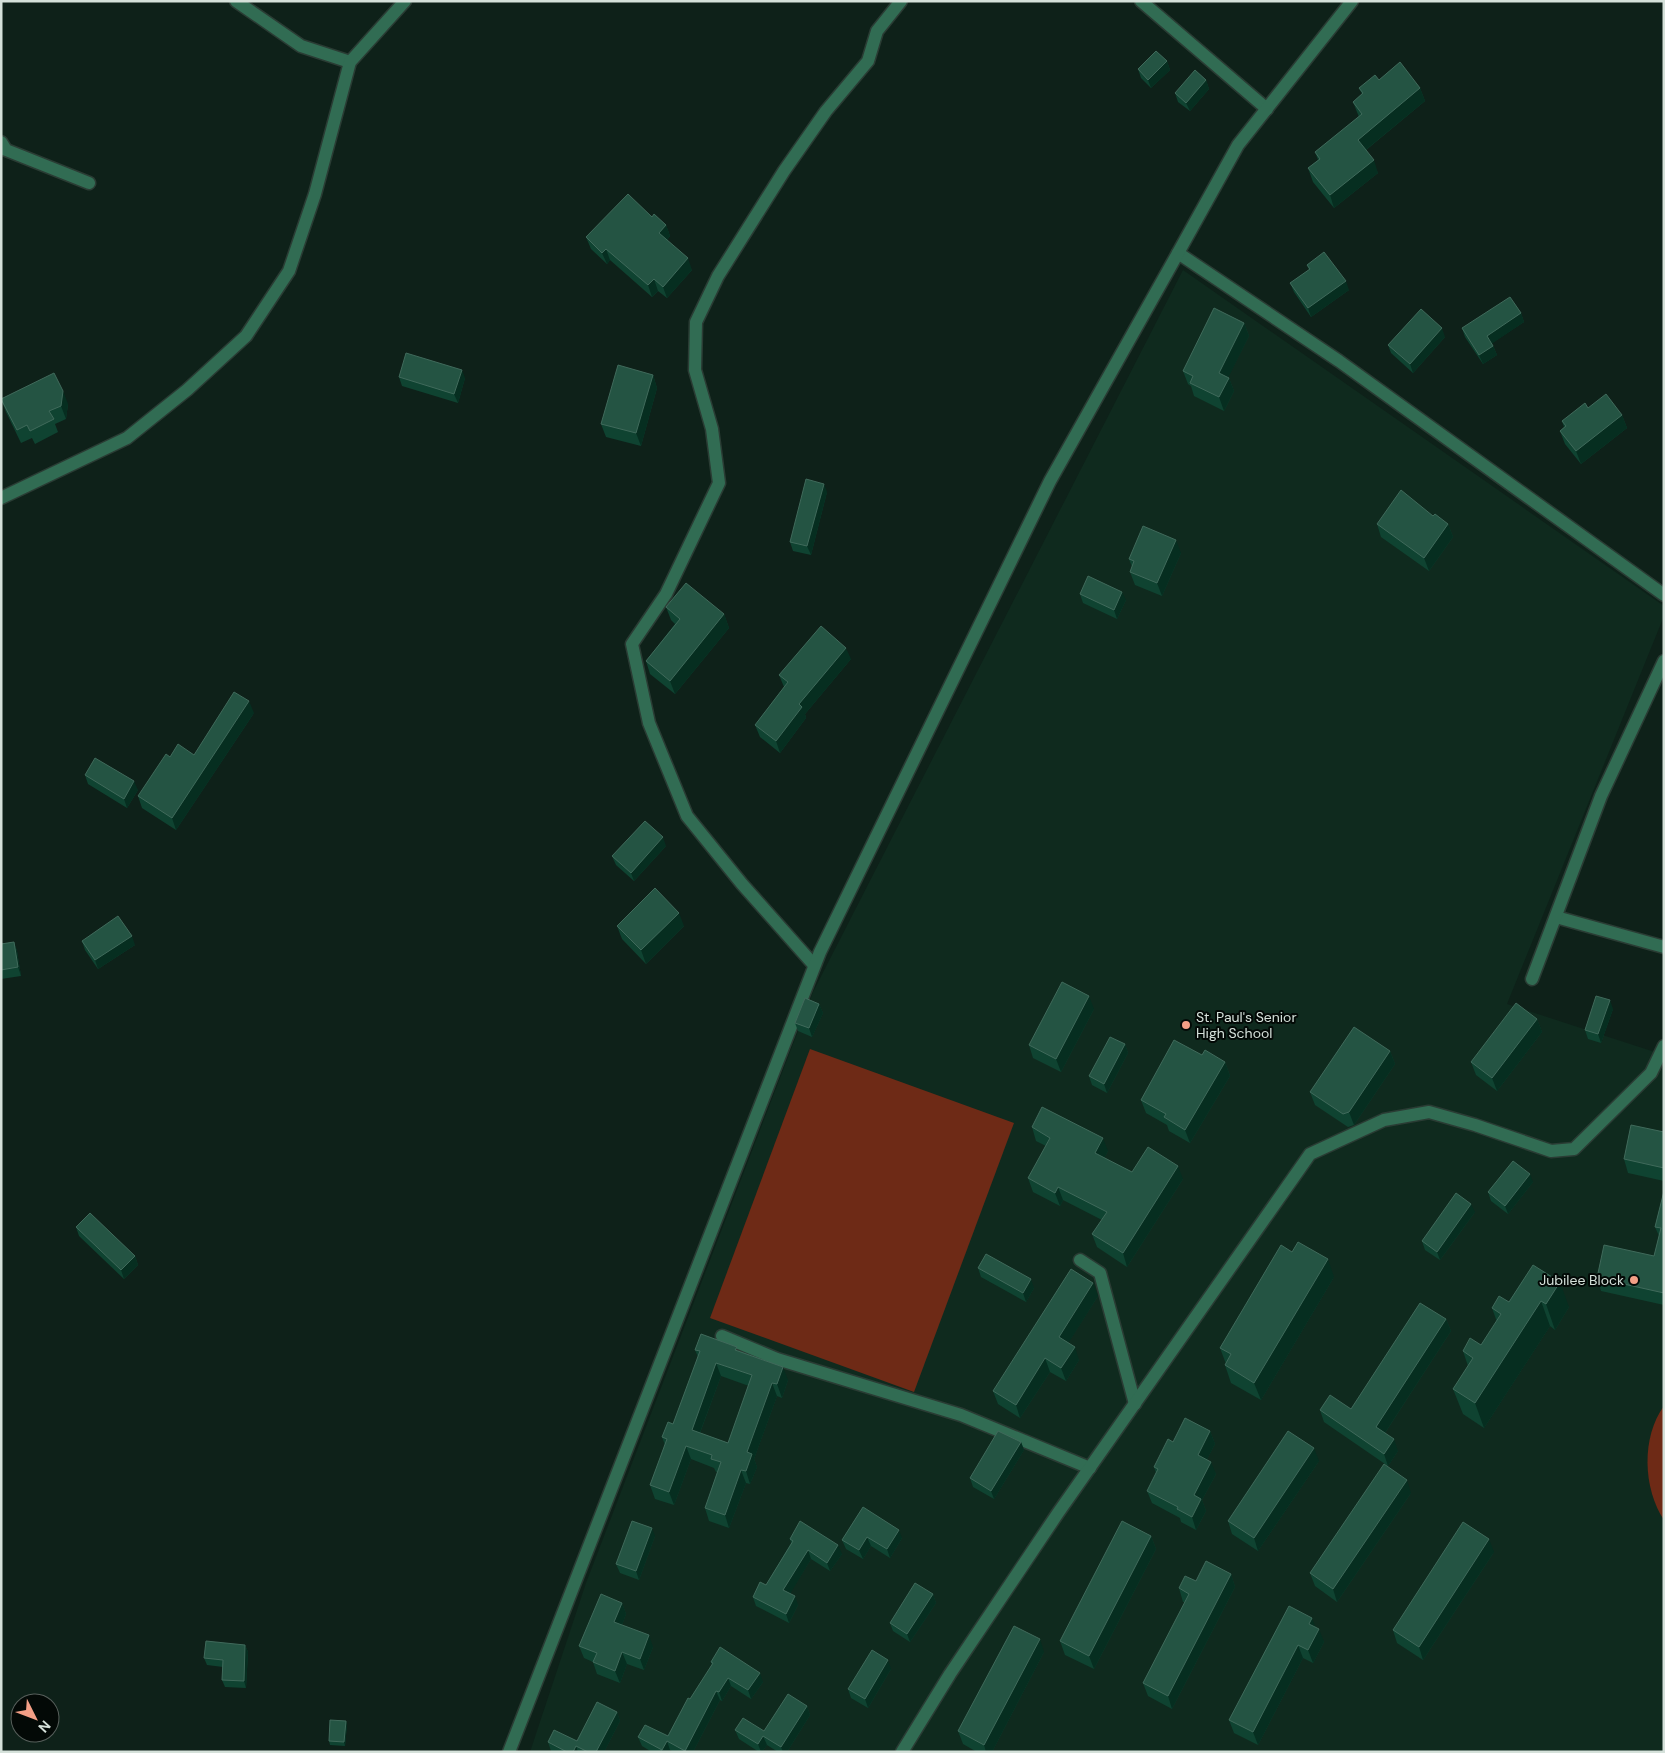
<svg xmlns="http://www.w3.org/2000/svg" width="1665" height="1753" viewBox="0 0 1665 1753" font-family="'DM Sans',sans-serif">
	<rect width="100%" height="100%" fill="#0e2119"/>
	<path fill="#0f2a1e" d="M1183 270 1664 606V616L1507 1004 1664 1055V1752H530L586 1583 813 992Z"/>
	<g fill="#6e2a16">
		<path d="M810 1049 1014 1123 914 1392 710 1318Z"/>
		<path d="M1664 1406V1520C1643 1489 1641 1437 1664 1406Z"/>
	</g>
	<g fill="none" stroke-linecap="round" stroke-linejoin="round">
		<defs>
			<g id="minor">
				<path d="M236 1 301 46 350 62"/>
				<path d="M1141 1 1267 109"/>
				<path d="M1 142 6 150 89 183"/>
				<path d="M1178 253 1339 361 1664 595"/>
				<path d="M1 498 127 438 187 390 246 336 289 271 315 194 350 62 405 1"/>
				<path d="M1556 917 1664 947"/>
				<path d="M814 965 742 884 687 816 649 723 632 644 666 594 719 483 712 429 695 370 696 322 718 276 784 171 826 111 868 61 877 31 901 1"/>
				<path d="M1532 979 1601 796 1664 661"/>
				<path d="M1080 1260 1100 1273 1135 1404"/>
				<path d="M722 1336 777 1359 961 1415 1090 1468"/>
				<path d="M509 1752 820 952 1050 481 1178 253 1238 145 1352 1"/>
				<path d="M902 1752 950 1674 1058 1513 1310 1154 1384 1120 1429 1112 1475 1125 1551 1151 1574 1149 1651 1073 1664 1046"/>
			</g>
		</defs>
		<use href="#minor" stroke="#2a3c34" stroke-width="15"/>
		<use href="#minor" stroke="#316c53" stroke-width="12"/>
	</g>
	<g fill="#0f4331" fill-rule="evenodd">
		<path d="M1167 61 1170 70 1151 88 1141 78 1138 69Z"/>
		<path d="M1206 80 1209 89 1190 111 1178 102 1175 93Z"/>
		<path d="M1379 80 1420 88 1425 101 1366 150 1378 173 1334 208 1313 182 1308 168 1318 160 1315 152 1359 117 1353 102 1362 94 1359 88Z"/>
		<path d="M652 217 666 225 670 236 667 240 692 270 667 298 658 291 652 297 610 260 607 264 591 249 586 237Z"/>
		<path d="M1307 265 1349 290 1311 317 1294 292 1290 283 1309 270Z"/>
		<path d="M1521 313 1524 322 1492 343 1497 355 1483 364 1465 337 1462 328Z"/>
		<path d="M1244 323 1249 336 1228 377 1229 378 1234 391 1224 411 1194 396 1191 386 1188 384 1183 371Z"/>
		<path d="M1445 337 1413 373 1391 353 1388 345Z"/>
		<path d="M653 375 657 388 641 446 606 437 601 424Z"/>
		<path d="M399 377 465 378 458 403 402 386Z"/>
		<path d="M1 399 68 404 66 419 55 424 58 432 35 444 32 438 21 443 6 412Z"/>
		<path d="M1588 408 1622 415 1627 428 1581 464 1565 444 1560 431 1564 427 1562 421Z"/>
		<path d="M827 492 811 555 793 551 790 542Z"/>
		<path d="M1433 516 1448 524 1453 537 1429 571 1381 537 1377 524Z"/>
		<path d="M1181 553 1162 596 1135 585 1130 572 1132 567 1129 559Z"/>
		<path d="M1080 594 1126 600 1117 619 1083 603Z"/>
		<path d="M666 607 724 614 729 628 675 694 650 674 646 661 675 624 671 620Z"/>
		<path d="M851 659 805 714 806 718 780 753 760 737 755 725 784 687 779 675Z"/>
		<path d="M254 713 176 830 142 808 138 796 170 757 194 755Z"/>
		<path d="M85 775 138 790 127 808 88 784Z"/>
		<path d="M666 846 634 881 616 865 612 856Z"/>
		<path d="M617 926H684L646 964 622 939Z"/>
		<path d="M82 941 135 945 98 969 85 950Z"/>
		<path d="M14 942 17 951 21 976 1 979V944Z"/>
		<path d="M819 1004 823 1013 812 1037 798 1031 795 1023Z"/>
		<path d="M1094 1009 1061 1072 1033 1058 1029 1045Z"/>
		<path d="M1613 1009 1601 1043 1588 1039 1585 1030Z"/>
		<path d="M1537 1019 1542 1032 1497 1091 1476 1075 1471 1062Z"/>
		<path d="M1125 1044 1128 1053 1107 1093 1092 1085 1089 1076Z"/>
		<path d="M1390 1051 1395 1064 1354 1125 1348 1127 1315 1105 1310 1092Z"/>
		<path d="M1202 1055 1225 1062 1230 1076 1190 1143 1169 1131 1167 1125 1146 1113 1141 1100Z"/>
		<path d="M1032 1127 1108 1151 1104 1158 1132 1172 1183 1179 1127 1267 1097 1247 1092 1234 1102 1220 1063 1200 1060 1206 1033 1192 1028 1178 1046 1146 1036 1141Z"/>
		<path d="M1664 1132V1181L1628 1173 1624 1159Z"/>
		<path d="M1533 1182 1508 1214 1491 1201 1488 1192Z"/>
		<path d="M1664 1191V1305L1601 1291 1597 1278 1654 1256 1659 1236 1655 1227Z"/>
		<path d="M1475 1212 1440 1260 1425 1250 1422 1241Z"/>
		<path d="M76 1227 135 1256 138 1265 124 1279 79 1236Z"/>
		<path d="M1533 1265 1569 1307 1555 1330 1550 1326 1484 1428 1463 1414 1453 1389 1468 1366 1463 1351 1481 1345 1497 1322 1492 1308 1509 1302Z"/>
		<path d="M978 1268 1034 1288 1026 1302 981 1277Z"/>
		<path d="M1334 1277 1261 1400 1231 1383 1225 1365 1226 1364 1220 1348Z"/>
		<path d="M1098 1296 1068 1343 1079 1360 1066 1381 1050 1372 1020 1418 998 1404 993 1391Z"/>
		<path d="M1446 1319 1451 1331 1385 1433 1398 1451 1388 1466 1324 1422 1320 1410 1351 1409Z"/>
		<path d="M695 1350 738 1351 788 1380 782 1398 777 1396 754 1459 757 1467 750 1484 746 1483 729 1528 709 1521 705 1508 717 1472H716L714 1468 691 1459 674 1505 655 1499 650 1485 665 1445 662 1437 673 1424 698 1357ZM721 1376 749 1386 728 1443 700 1433Z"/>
		<path d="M1210 1431 1215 1444 1207 1459 1216 1474 1202 1500 1206 1511 1196 1530 1181 1522 1180 1518 1152 1503 1147 1491 1156 1473 1154 1467 1173 1442Z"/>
		<path d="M1021 1442 1024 1450 994 1499 973 1487 970 1478Z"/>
		<path d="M1319 1461 1258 1551 1232 1534 1228 1521Z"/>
		<path d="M1411 1493 1337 1602 1315 1586 1310 1573Z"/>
		<path d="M863 1507 902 1538 890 1558 871 1546 863 1559 846 1549 842 1540Z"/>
		<path d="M655 1536 639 1580 620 1573 616 1564Z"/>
		<path d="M1151 1536 1156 1549 1094 1669 1065 1655 1060 1641Z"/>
		<path d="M790 1539 842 1554 830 1571 811 1559 790 1593 798 1605 789 1623 756 1606 753 1597 766 1585 791 1543Z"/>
		<path d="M1494 1552 1423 1660 1397 1643 1393 1630Z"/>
		<path d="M1231 1574 1235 1587 1172 1709 1148 1696 1143 1683 1185 1602H1183L1179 1588 1196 1581Z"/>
		<path d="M933 1594 936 1603 910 1642 893 1631 890 1623Z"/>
		<path d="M622 1603 626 1614 622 1625 653 1647 644 1670 627 1664 620 1683 597 1674 593 1662 584 1658 579 1646Z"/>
		<path d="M1289 1606 1316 1627 1324 1642 1313 1663 1303 1658 1258 1745 1234 1733 1229 1720Z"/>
		<path d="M245 1645 248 1652 246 1688 225 1687 222 1680 223 1667 207 1665 204 1658Z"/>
		<path d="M1044 1652 992 1752H977L963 1744 958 1731Z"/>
		<path d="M711 1662 763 1682 751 1699 731 1686 722 1701 720 1700 693 1752H674L670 1750 669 1752H652L642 1746 638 1737 668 1736 690 1699 712 1665Z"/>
		<path d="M891 1669 868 1708 851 1698 848 1689Z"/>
		<path d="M807 1706 810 1715 787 1752H778L767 1745 762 1752H759L739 1739 735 1730 764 1731Z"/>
		<path d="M617 1712 620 1721 604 1752H553L551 1751 548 1742 577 1741Z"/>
		<path d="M346 1721 347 1725 345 1746 330 1745 329 1741Z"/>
	</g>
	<g fill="#062e20">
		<path d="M1167 61 1170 70 1151 88 1148 80Z"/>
		<path d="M1206 80 1209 89 1190 111 1186 103Z"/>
		<path d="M1420 88 1425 101 1362 153 1358 140Z"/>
		<path d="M1374 160 1378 173 1334 208 1330 195Z"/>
		<path d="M666 225 670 236 663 245 659 233Z"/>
		<path d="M606 249 610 260 607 264 602 253Z"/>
		<path d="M688 258 692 270 667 298 663 287Z"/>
		<path d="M654 279 658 291 652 297 648 285Z"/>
		<path d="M1346 281 1349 290 1311 317 1308 308Z"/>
		<path d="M1521 313 1524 322 1490 345 1487 336Z"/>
		<path d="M1244 323 1249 336 1224 386 1219 373Z"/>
		<path d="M1442 328 1445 337 1413 373 1410 364Z"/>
		<path d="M1493 346 1497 355 1483 364 1479 355Z"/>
		<path d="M462 370 465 378 458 403 454 394Z"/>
		<path d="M653 375 657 388 641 446 636 433Z"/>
		<path d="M1229 378 1234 391 1224 411 1219 397Z"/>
		<path d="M63 391 68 404 66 419 61 406Z"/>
		<path d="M1622 415 1627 428 1581 464 1576 451Z"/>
		<path d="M824 484 827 492 811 555 807 546Z"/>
		<path d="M1448 524 1453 537 1429 571 1424 558Z"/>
		<path d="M1176 540 1181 553 1162 596 1157 583Z"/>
		<path d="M1122 592 1126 600 1117 619 1114 610Z"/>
		<path d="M724 614 729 628 675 694 670 681Z"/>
		<path d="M846 648 851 659 805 714 806 718 780 753 776 741 799 704Z"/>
		<path d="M249 701 254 713 176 830 172 818Z"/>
		<path d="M134 781 138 790 127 808 124 799Z"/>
		<path d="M663 837 666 846 634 881 631 873Z"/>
		<path d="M679 913 684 926 646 964 641 950Z"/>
		<path d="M132 936 135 945 98 969 95 960Z"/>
		<path d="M14 942 17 951 21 976 18 967Z"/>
		<path d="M1089 996 1094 1009 1061 1072 1056 1059Z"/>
		<path d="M1610 1000 1613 1009 1601 1043 1598 1034Z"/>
		<path d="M819 1004 823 1013 812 1037 809 1028Z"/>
		<path d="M1537 1019 1542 1032 1497 1091 1492 1078Z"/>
		<path d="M1125 1044 1128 1053 1107 1093 1104 1084Z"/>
		<path d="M1390 1051 1395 1064 1354 1125 1349 1112Z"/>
		<path d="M1225 1062 1230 1076 1190 1143 1185 1130Z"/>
		<path d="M1103 1138 1108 1151 1100 1166 1095 1153Z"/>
		<path d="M1178 1166 1183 1179 1127 1267 1123 1253Z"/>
		<path d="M1530 1174 1533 1182 1508 1214 1505 1206Z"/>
		<path d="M1058 1187 1063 1200 1060 1206 1055 1193Z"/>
		<path d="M1471 1204 1475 1212 1440 1260 1437 1252Z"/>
		<path d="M135 1256 138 1265 124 1279 121 1270Z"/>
		<path d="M1328 1259 1334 1277 1261 1400 1254 1383Z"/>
		<path d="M1031 1279 1034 1288 1026 1302 1023 1293Z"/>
		<path d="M1560 1282 1569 1307 1555 1330 1546 1304Z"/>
		<path d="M1093 1283 1098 1296 1064 1350 1059 1337Z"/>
		<path d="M1541 1301 1550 1326 1484 1428 1475 1403Z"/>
		<path d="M1446 1319 1451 1331 1381 1439 1376 1427Z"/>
		<path d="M1075 1347 1079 1360 1066 1381 1061 1368Z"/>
		<path d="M1045 1358 1050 1372 1020 1418 1016 1405Z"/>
		<path d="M716 1363 721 1376 696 1443 692 1430Z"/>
		<path d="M783 1367 788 1380 782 1398 777 1384Z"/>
		<path d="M772 1383 777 1396 754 1459 757 1467 750 1484 746 1471 747 1452Z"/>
		<path d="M1210 1431 1215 1444 1203 1467 1198 1455Z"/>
		<path d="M1394 1439 1398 1451 1388 1466 1384 1454Z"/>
		<path d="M1021 1442 1024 1450 994 1499 991 1491Z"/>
		<path d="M686 1446 691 1459 674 1505 669 1492Z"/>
		<path d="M1314 1448 1319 1461 1258 1551 1254 1538Z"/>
		<path d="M1211 1462 1216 1474 1202 1500 1206 1511 1196 1530 1192 1517 1194 1495Z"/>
		<path d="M741 1470 746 1483 729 1528 725 1515Z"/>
		<path d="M1407 1480 1411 1493 1337 1602 1333 1589Z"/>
		<path d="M652 1528 655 1536 639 1580 636 1571Z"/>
		<path d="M899 1530 902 1538 890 1558 887 1549Z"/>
		<path d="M1151 1536 1156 1549 1094 1669 1089 1656Z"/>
		<path d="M867 1537 871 1546 863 1559 859 1550Z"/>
		<path d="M1489 1539 1494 1552 1423 1660 1419 1647Z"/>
		<path d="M838 1545 842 1554 830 1571 827 1563Z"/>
		<path d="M808 1550 811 1559 787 1599 783 1590Z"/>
		<path d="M1231 1574 1235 1587 1172 1709 1168 1696Z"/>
		<path d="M933 1594 936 1603 910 1642 907 1634Z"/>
		<path d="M795 1596 798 1605 789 1623 786 1614Z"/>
		<path d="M622 1603 626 1614 619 1633 614 1622Z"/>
		<path d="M1312 1618 1317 1631 1309 1624Z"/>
		<path d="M1319 1629 1324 1642 1313 1663 1308 1650Z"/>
		<path d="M649 1635 653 1647 644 1670 640 1659Z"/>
		<path d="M1040 1639 1044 1652 992 1752H986L984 1745Z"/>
		<path d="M245 1645 248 1652 246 1688 244 1681Z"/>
		<path d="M1298 1645 1303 1658 1258 1745 1253 1732Z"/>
		<path d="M622 1652 627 1664 620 1683 615 1671Z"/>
		<path d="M888 1660 891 1669 868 1708 865 1699Z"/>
		<path d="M760 1673 763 1682 751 1699 748 1690Z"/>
		<path d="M728 1678 731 1686 722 1701 719 1692Z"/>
		<path d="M716 1691 720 1700 693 1752H686L685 1751Z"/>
		<path d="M807 1706 810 1715 787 1752H783L781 1747Z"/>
		<path d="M617 1712 620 1721 604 1752H596Z"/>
		<path d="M346 1721 347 1725 345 1746 344 1742Z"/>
		<path d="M763 1736 767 1745 762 1752H761L758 1744Z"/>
		<path d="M667 1741 670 1750 669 1752H663L662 1750Z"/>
		<path d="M576 1746 578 1752H573Z"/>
	</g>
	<g fill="#245443" stroke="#406a5b" fill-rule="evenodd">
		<path d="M1156 51 1167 61 1148 80 1138 69Z"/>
		<path d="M1400 62 1420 88 1358 140 1374 160 1330 195 1308 168 1320 159 1315 152 1362 114 1353 102 1363 93 1359 88 1375 75 1379 80Z"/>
		<path d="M1195 70 1206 80 1186 103 1175 93Z"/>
		<path d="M628 194 652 217 654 214 666 225 659 233 688 258 663 287 654 279 648 285 606 249 602 253 586 237Z"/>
		<path d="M1324 252 1346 281 1308 308 1290 283 1310 269 1307 265Z"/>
		<path d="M1510 297 1521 313 1487 336 1493 346 1479 355 1462 328Z"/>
		<path d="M1214 308 1244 323 1219 373 1229 378 1219 397 1190 383 1193 376 1183 371Z"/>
		<path d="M1421 309 1442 328 1410 364 1388 345Z"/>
		<path d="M406 353 462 370 454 394 399 377Z"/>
		<path d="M618 365 653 375 636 433 601 424Z"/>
		<path d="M54 373 63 391 61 406 49 411 54 419 30 431 27 425 17 430 1 399Z"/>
		<path d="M1606 394 1622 415 1576 451 1560 431 1566 426 1562 421 1585 403 1588 408Z"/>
		<path d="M806 479 824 484 807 546 790 542Z"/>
		<path d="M1401 490 1433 516 1435 514 1448 524 1424 558 1377 524Z"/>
		<path d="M1143 526 1176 540 1157 583 1130 572 1134 561 1129 559Z"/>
		<path d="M1088 576 1122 592 1114 610 1080 594Z"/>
		<path d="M686 583 724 614 670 681 646 661 680 619 666 607Z"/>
		<path d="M821 626 846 648 799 704 802 707 776 741 755 725 788 682 779 675Z"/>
		<path d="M234 692 249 701 172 818 138 796 166 754 170 757 178 744 194 755Z"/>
		<path d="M95 758 134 781 124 799 85 775Z"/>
		<path d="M645 821 663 837 631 873 612 856Z"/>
		<path d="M655 888 679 913 641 950 617 926Z"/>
		<path d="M118 916 132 936 95 960 82 941Z"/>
		<path d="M14 942 18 967 1 970V944Z"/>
		<path d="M1062 982 1089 996 1056 1059 1029 1045Z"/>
		<path d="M1596 996 1610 1000 1598 1034 1585 1030Z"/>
		<path d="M805 998 819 1004 809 1028 795 1023Z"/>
		<path d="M1516 1003 1537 1019 1492 1078 1471 1062Z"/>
		<path d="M1354 1027 1390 1051 1349 1112 1343 1114 1310 1092Z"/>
		<path d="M1110 1037 1125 1044 1104 1084 1089 1076Z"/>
		<path d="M1174 1040 1202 1055 1205 1050 1225 1062 1185 1130 1164 1117 1166 1114 1141 1100Z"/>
		<path d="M1042 1107 1103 1138 1095 1153 1132 1172 1148 1147 1178 1166 1123 1253 1092 1234 1107 1212 1058 1187 1055 1193 1028 1178 1050 1138 1032 1127Z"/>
		<path d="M1631 1125 1664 1132V1168L1624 1159Z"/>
		<path d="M1513 1161 1530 1174 1505 1206 1488 1192Z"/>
		<path d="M1664 1191V1293L1597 1278 1604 1245 1654 1256 1661 1228 1655 1227Z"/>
		<path d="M1456 1193 1471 1204 1437 1252 1422 1241Z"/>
		<path d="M90 1213 135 1256 121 1270 76 1227Z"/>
		<path d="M1298 1242 1328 1259 1254 1383 1225 1365 1231 1354 1220 1348 1281 1245 1292 1252Z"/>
		<path d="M986 1254 1031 1279 1023 1293 978 1268Z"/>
		<path d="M1533 1265 1560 1282 1546 1304 1541 1301 1475 1403 1453 1389 1473 1358 1463 1351 1470 1338 1481 1345 1501 1314 1492 1308 1499 1296 1509 1302Z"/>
		<path d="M1071 1269 1093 1283 1059 1337 1075 1347 1061 1368 1045 1358 1016 1405 993 1391Z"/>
		<path d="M1420 1303 1446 1319 1376 1427 1394 1439 1384 1454 1320 1410 1330 1395 1351 1409Z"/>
		<path d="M701 1334 737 1347 735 1350 783 1367 777 1384 772 1383 747 1452 752 1454 746 1471 741 1470 725 1515 705 1508 721 1462 711 1459 712 1455 686 1446 669 1492 650 1485 667 1439 662 1437 668 1422 673 1424 700 1351 695 1350ZM716 1363 752 1375 728 1443 692 1430Z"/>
		<path d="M1185 1418 1210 1431 1198 1455 1211 1462 1194 1495 1201 1499 1192 1517 1177 1509 1178 1507 1147 1491 1158 1469 1154 1467 1168 1439 1173 1442Z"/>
		<path d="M998 1431 1021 1442 991 1491 970 1478Z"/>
		<path d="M1288 1431 1314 1448 1254 1538 1228 1521Z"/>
		<path d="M1384 1464 1407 1480 1333 1589 1310 1573Z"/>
		<path d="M863 1507 899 1530 887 1549 867 1537 859 1550 842 1540Z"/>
		<path d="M632 1521 652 1528 636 1571 616 1564Z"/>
		<path d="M800 1521 838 1545 827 1563 808 1550 783 1590 795 1596 786 1614 753 1597 760 1582 766 1585 793 1541 790 1539Z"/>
		<path d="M1122 1521 1151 1536 1089 1656 1060 1641Z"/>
		<path d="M1463 1522 1489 1539 1419 1647 1393 1630Z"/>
		<path d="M1206 1561 1231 1574 1168 1696 1143 1683 1189 1594 1179 1588 1185 1576 1196 1581Z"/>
		<path d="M915 1583 933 1594 907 1634 890 1623Z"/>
		<path d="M601 1594 622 1603 614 1622 649 1635 640 1659 622 1652 615 1671 593 1662 597 1653 579 1646Z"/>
		<path d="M1289 1606 1312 1618 1309 1624 1319 1629 1308 1650 1298 1645 1253 1732 1229 1720Z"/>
		<path d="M1014 1626 1040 1639 984 1745 958 1731Z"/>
		<path d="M206 1641 245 1645 244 1681 222 1680 223 1660 204 1658Z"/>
		<path d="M720 1647 760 1673 748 1690 728 1678 719 1692 716 1691 685 1751 667 1741 662 1750 638 1737 645 1725 668 1736 688 1698 690 1699 713 1663 711 1662Z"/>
		<path d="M872 1650 888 1660 865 1699 848 1689Z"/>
		<path d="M788 1694 807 1706 781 1747 763 1736 758 1744 735 1730 743 1718 764 1731Z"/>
		<path d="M597 1702 617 1712 596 1752H588L576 1746 573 1752H567L548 1742 554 1730 577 1741Z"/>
		<path d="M330 1720 346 1721 344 1742 329 1741Z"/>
	</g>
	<g fill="#f39f86" stroke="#030906" stroke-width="2">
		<circle cx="1186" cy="1025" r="5"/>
		<circle cx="1634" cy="1280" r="5"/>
	</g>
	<g text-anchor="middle" stroke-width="4" stroke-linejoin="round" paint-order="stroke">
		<g font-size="14" fill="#d5e1da" stroke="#030906" text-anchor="start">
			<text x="1196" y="1022">St. Paul's Senior<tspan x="1196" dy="16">High School</tspan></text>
			<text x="1624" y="1285" text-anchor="end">Jubilee Block</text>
		</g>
	</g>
	<rect width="1665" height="1753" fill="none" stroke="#d5e1da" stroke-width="5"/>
	<g transform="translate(35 1718) rotate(132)"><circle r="24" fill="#030906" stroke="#575f5b"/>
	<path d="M0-4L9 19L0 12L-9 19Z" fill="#f39f86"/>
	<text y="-8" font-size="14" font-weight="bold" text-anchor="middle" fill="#d5e1da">N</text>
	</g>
</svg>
